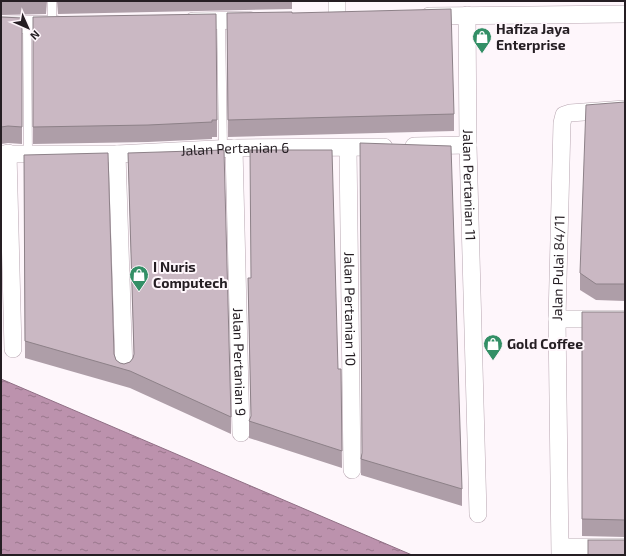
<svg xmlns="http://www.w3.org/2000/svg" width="626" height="556" viewBox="0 0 626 556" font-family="'Exo 2',sans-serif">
	<defs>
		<pattern id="water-ripples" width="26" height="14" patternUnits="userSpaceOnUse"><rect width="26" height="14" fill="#bc92ad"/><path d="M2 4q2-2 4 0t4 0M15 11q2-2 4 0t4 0" fill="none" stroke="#99778c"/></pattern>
	</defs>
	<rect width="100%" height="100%" fill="#fef6fb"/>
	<path fill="url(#water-ripples)" stroke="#8f6f84" d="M1 379 412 555H1Z"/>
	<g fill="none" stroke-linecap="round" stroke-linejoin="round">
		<defs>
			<g id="lane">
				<path d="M52 1V24"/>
				<path d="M221 20 223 148"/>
				<path d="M27 24 28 154"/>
			</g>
			<g id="street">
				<path d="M337 1V17"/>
				<path id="s1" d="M467 15 468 145 478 514"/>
				<path d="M429 16 625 14"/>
				<path d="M193 21 249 20"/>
				<path d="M1 25 55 24"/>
				<path d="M414 146 468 145"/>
				<path id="s2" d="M234 148 241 433"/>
				<path id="s3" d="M348 148 352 470"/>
				<path d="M8 153 13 349"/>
				<path id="s4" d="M1 154H117L234 148 384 147"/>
				<path d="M117 154 124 371"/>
				<path d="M557 319H625"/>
				<path d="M561 547H625"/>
				<path id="s5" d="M560 555 557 319 562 123 564 115 570 113 625 109"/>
			</g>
		</defs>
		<use href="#lane" stroke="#b8a6b1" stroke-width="9"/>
		<use href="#street" stroke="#b8a6b1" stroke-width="18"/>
		<use href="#lane" stroke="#fff" stroke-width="8"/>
		<use href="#street" stroke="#fff" stroke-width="17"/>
	</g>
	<g fill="#ae9ea8">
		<path d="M1 1H47L46 14 1 15Z"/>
		<path d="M57 1H292V9L58 14Z"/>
		<path d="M292 13 454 114V131L228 137 227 30Z"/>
		<path d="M1 17 22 18V144L8 143 1 144Z"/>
		<path d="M33 17 217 120V137H212V139L148 142 33 144Z"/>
		<path d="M625 102V301L596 300 580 290V273Z"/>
		<path d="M128 153 231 417V434L130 388 25 358 24 155 114 354 116 360 120 363 124 364 130 362 133 358 134 356Z"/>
		<path d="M248 278 338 369H341L342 468 249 438V421L251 417Z"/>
		<path d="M582 312H625V537L582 536Z"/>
		<path d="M362 453 462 489V506L361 475V459Z"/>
	</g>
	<g fill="#cab8c3" stroke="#8d8188">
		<path d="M451 9 454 114 228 120 227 13 292 12V13Z"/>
		<path d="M216 14 217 120H212V122L148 125 33 127V17Z"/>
		<path d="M1 17 22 18V127L8 126 1 127Z"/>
		<path d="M625 102V284H596L580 273 586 105Z"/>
		<path d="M360 143 451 146 462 489 361 459 362 453Z"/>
		<path d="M224 150 231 417 130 371 25 341 24 155 108 153 114 354 116 360 120 363 124 364 130 362 133 358 134 354 128 153Z"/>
		<path d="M250 150H332L338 369H341L342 451 249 421 251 416 248 278H251Z"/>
		<path d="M582 312H625V520L582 519Z"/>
		<rect x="588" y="540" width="37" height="15"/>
	</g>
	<defs>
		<symbol id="shop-pin" viewBox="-11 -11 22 30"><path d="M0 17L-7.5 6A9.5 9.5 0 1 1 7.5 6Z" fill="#338f66" stroke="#fef6fb"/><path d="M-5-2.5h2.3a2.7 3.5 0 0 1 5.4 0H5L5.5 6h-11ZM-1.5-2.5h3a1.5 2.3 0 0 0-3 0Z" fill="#fff"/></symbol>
	</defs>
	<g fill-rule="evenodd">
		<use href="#shop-pin" x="471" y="26" width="22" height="30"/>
		<use href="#shop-pin" x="128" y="264" width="22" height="30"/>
		<use href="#shop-pin" x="482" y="333" width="22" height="30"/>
	</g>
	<g text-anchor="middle" stroke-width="4" stroke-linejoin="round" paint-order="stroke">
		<g font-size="14" font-weight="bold" fill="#251e23" stroke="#fef6fb" text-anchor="start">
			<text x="496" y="34">Hafiza Jaya<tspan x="496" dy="16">Enterprise</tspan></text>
			<text x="153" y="272">I Nuris<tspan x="153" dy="16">Computech</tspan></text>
			<text x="507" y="349">Gold Coffee</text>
		</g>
		<g font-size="14" fill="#251e23" stroke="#fef6fb">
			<text dy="5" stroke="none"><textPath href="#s4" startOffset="234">Jalan Pertanian 6</textPath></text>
			<text dy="5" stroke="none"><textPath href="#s1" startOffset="170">Jalan Pertanian 11</textPath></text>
			<text dy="5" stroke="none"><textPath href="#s5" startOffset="287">Jalan Pulai 84/11</textPath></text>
			<text dy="5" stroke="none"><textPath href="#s3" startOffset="161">Jalan Pertanian 10</textPath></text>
			<text dy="5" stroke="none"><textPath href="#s2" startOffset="214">Jalan Pertanian 9</textPath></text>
		</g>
	</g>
	<rect width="626" height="556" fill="none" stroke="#251e23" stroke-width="4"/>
	<g transform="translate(28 28) rotate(135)" stroke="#fef6fb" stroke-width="3" paint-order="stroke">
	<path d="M0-3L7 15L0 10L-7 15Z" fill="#251e23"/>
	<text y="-6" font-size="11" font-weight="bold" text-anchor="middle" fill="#251e23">N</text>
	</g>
</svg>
